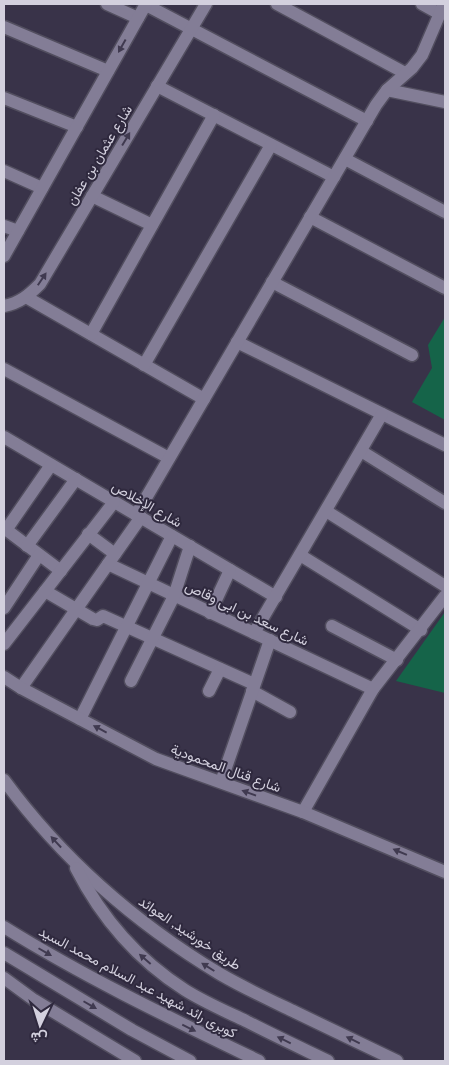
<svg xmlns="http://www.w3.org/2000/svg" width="449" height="1065" viewBox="0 0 449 1065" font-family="'Playfair Display',Vazirmatn,serif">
	<rect width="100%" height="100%" fill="#393349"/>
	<g fill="#156449">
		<path d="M445 317V420L412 402 432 368 428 345Z"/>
		<path d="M445 612V693L396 681Z"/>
	</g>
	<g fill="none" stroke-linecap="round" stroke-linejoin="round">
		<defs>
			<g id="minor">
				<path d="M107 4 138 18"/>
				<path d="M277 4 405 73"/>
				<path d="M422 4 440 14"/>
				<path d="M146 5 367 121"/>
				<path d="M4 27 108 71"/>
				<path d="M157 86 334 177"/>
				<path d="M387 90 445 102"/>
				<path d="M4 98 77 127"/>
				<path d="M345 159 445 212"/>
				<path d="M4 171 42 188"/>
				<path d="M92 196 152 225"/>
				<path d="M310 217 445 288"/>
				<path d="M4 226 18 231"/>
				<path d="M4 256 146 4"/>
				<path d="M272 282 412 355"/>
				<path d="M26 297 204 399"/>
				<path d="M4 306C20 303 29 295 40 284L206 4"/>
				<path d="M91 334 214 115"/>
				<path d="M237 342 445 445"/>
				<path d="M144 365 271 145"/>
				<path d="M4 369 169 458"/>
				<path d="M4 437 276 597"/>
				<path d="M361 451 445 503"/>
				<path d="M326 511 445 586"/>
				<path d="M136 515 376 105 387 90 412 68 422 55 444 4"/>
				<path d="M4 528 61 571"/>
				<path d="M6 530 51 465"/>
				<path d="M88 534 115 554"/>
				<path d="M27 546 76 479"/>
				<path d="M300 555 421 630"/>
				<path d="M108 564 373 689"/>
				<path d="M45 591 93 619 97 620 103 616 254 684"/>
				<path d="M4 608 39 555"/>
				<path d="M210 613 230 570"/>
				<path d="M332 626 397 660"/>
				<path d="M254 633 382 414"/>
				<path d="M4 644 114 502"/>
				<path d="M131 681 174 596 190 546"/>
				<path d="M21 688 141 517"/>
				<path d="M209 691 220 669"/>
				<path d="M252 691 290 712"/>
				<path d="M80 719 172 536"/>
				<path d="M221 782 270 640"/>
				<path d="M303 812 373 689 445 596"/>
			</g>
			<path id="tertiary" d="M4 677 21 688 156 759 303 812 445 872"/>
			<g id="secondary">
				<path d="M4 780C62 859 137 924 220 974 244 988 270 1000 295 1012 329 1028 363 1045 397 1061"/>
				<path d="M76 868C101 917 138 960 185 990 204 1002 225 1011 246 1021 273 1035 301 1048 328 1061"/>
				<path d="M4 927C86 978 172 1019 259 1061"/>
				<path d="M4 953 132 1030 190 1061"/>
				<path d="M4 978 34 1000 135 1061"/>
			</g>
		</defs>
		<use href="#minor" stroke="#524e5f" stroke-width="15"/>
		<use href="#tertiary" stroke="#524e5f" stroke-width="15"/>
		<use href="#secondary" stroke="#524e5f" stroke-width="15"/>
		<use href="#minor" stroke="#837d96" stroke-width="12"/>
		<use href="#tertiary" stroke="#837d96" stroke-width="12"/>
		<use href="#secondary" stroke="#837d96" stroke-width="12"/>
	</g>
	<defs><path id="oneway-solid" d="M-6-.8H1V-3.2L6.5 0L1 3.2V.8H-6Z" transform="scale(1.25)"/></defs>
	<g fill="#403a50">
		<use href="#oneway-solid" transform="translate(122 46) rotate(119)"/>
		<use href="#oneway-solid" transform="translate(126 139) rotate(-59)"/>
		<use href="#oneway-solid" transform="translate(42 279) rotate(-56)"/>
		<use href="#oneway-solid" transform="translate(100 729) rotate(-152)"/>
		<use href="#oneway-solid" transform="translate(249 793) rotate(-160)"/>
		<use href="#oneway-solid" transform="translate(56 842) rotate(-133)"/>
		<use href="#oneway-solid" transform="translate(400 852) rotate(-157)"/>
		<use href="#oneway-solid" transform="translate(45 952) rotate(30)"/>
		<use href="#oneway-solid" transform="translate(145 959) rotate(-139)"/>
		<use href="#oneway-solid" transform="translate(208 967) rotate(-148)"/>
		<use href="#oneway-solid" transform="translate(90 1005) rotate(30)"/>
		<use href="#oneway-solid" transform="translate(189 1028) rotate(26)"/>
		<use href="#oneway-solid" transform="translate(284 1040) rotate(-154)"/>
		<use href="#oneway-solid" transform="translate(353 1040) rotate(-154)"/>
	</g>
	<g text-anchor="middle" stroke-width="4" stroke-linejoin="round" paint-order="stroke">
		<g font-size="14" fill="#d3d0de" stroke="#2f293e">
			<text transform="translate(99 155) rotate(-59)" y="5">شارع عثمان بن عفان</text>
			<text transform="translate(147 504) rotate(30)" y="5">شارع الإخلاص</text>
			<text transform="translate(247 613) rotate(25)" y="5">شارع سعد بن ابى وقاص</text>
			<text transform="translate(226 768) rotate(20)" y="5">شارع قنال المحمودية</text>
			<text transform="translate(190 933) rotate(34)" y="5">طريق خورشيد, العوائد</text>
			<text transform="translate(138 982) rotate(28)" y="5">كوبرى رائد شهيد عبد السلام محمد السيد</text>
		</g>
	</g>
	<rect width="449" height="1065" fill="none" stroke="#d3d0de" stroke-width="10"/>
	<g transform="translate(40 1025) rotate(184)" stroke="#2f293e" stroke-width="4" paint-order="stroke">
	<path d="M0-4L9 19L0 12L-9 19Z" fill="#d3d0de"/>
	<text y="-8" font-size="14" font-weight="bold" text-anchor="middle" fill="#d3d0de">ش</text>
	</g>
</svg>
